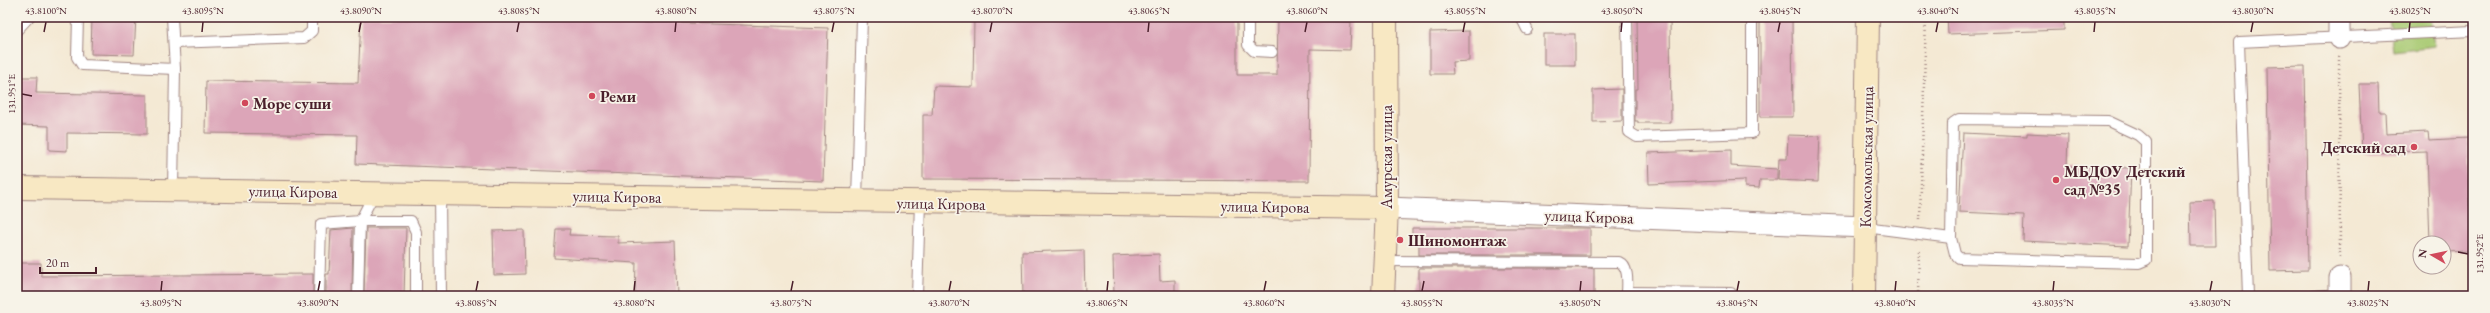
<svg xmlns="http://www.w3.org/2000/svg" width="2490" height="313" viewBox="0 0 2490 313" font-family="'EB Garamond',serif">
	<rect width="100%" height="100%" fill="#f7f3e8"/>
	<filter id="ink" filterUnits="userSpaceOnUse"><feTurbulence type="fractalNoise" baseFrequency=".025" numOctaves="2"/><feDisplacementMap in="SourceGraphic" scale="8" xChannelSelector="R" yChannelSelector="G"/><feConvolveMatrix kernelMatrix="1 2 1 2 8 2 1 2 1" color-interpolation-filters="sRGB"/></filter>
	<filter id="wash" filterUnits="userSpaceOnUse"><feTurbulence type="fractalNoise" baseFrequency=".012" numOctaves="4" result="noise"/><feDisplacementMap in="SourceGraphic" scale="16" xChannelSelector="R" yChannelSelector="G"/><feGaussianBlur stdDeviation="0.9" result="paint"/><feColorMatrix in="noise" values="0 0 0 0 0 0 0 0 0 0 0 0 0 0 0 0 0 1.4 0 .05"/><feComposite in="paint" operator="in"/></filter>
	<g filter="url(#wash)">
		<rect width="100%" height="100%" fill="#f4e9d4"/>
		<path fill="#a9ca73" stroke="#7a744f" d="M2389 17H2430L2434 46 2393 51Z"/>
		<g id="blocks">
			<g fill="#dca5b8">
				<path d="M92 17H136L134 55 91 54Z"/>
				<path d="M361 17H512L828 28 823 181 356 164 357 135 205 133 206 81 358 83Z"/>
				<path d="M974 17H1237V75H1277L1278 17H1306V21L1351 22 1350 50 1310 49 1309 181 923 179V115H932L934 86 973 87Z"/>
				<path d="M1637 17H1670L1671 123H1638V121H1635V89H1638Z"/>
				<path d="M1760 17H1792L1793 117H1760Z"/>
				<path d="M1947 17H2064V30L1948 34Z"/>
				<path d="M1469 31V61L1452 62 1453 74H1430V32Z"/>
				<rect x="1544" y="34" width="31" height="31"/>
				<path d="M2305 66 2308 270 2270 271 2267 67Z"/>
				<path d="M17 77H37L36 93 147 95V134L67 133V151L49 150V126L17 125Z"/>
				<path d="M2359 84H2378L2379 112H2385L2386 134 2428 132 2429 140 2468 138 2472 251 2444 252V243H2430L2427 151 2362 153Z"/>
				<path d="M1622 89V121L1593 122V90Z"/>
				<path d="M1963 133 2027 136V133L2068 135 2067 166 2131 168 2128 246 2023 241 2024 215 1959 212Z"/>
				<path d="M1788 135 1820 136 1818 182 1778 180 1779 159H1787Z"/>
				<path d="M1731 150V166L1777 169V180H1760L1759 188 1745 187V180L1649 184 1648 153Z"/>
				<path d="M2214 201 2215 246H2191L2190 202Z"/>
				<path d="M353 228 352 296H326V274H329L331 230Z"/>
				<path d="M366 228H406L404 296H364Z"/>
				<path d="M1412 228H1590V255H1419V244H1412Z"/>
				<path d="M556 229H570L569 235 618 236V243L675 241 677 296H635L636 263 554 258Z"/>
				<path d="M524 230 525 274 494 275 493 231Z"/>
				<path d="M1084 250 1085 296H1023L1022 252Z"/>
				<path d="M1159 254 1160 281 1175 280V296H1114L1113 256Z"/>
				<path d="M17 263H41V276L313 274V296H17Z"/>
				<path d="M1419 268H1590L1594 269V296H1419Z"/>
			</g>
		</g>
	</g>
	<g filter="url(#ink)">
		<use href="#blocks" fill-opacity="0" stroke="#9f8480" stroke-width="1"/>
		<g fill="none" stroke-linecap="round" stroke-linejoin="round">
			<defs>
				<g id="lane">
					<path d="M78 17 77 57 82 65 175 69"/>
					<path d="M172 17 175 69 173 190"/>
					<path d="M1248 17V45L1254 51 1272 52"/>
					<path d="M1521 17 1527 29"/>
					<path d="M1627 17 1629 132 1637 137 1752 133V17"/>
					<path d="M17 30 29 17"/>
					<path d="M174 43 304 38 312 31V17"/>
					<path d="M1959 119 2108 121 2138 135 2146 142V260L2139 263 1959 258 1955 254 1951 238 1953 123Z"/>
					<path d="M440 192 441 296"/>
					<path d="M857 201 862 17"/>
					<path d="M1865 227 1951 238"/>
					<path d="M1384 261 1619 262C1630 267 1627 285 1627 296"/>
					<path d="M1627 292 1731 293 1733 296"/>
					<path d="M319 296 321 224 360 221 375 192"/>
					<path d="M358 296 360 221H411L416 232V296"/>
					<path d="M917 296 920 202"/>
					<path d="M2248 296 2239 42 2473 31"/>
					<path d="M2313 296 2340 294"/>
				</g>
				<g id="street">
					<path d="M2339 38V17"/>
					<path d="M1387 208 1865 227"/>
					<path d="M2340 278V296"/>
				</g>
				<g id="secondary">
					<path d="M17 188 1387 208"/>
					<path d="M1383 296 1387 208 1386 17"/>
					<path d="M1864 296 1868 17"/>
				</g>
			</defs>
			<use href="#lane" stroke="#9f8480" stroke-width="12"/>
			<use href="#street" stroke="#9f8480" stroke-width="23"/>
			<use href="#secondary" stroke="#9f8480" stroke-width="24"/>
			<g stroke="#9f8480" stroke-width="2.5" stroke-dasharray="1 3" stroke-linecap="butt">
				<path d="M2339 56 2340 259"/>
				<path d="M1920 220 1926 17"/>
				<path d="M1918 296 1919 249"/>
			</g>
			<use href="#lane" stroke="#fff" stroke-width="10"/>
			<use href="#street" stroke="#fff" stroke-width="21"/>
			<use href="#secondary" stroke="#f8e8c3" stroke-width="22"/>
		</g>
	</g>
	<path fill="none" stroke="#4a1f2b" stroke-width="1.5" d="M44 32 46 22M202 32 203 22M359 32 361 22M517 32 519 22M675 32 676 22M832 32 834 22M990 32 992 22M1148 32 1149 22M1305 32 1307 22M1463 32 1465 22M1621 32 1622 22M1778 32 1780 22M1936 32 1938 22M2094 32 2095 22M2251 32 2253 22M2409 32 2410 22M22 94 32 96M2458 252 2468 254M161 291 162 281M318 291 320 281M476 291 478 281M634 291 635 281M791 291 793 281M949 291 951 281M1107 291 1108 281M1264 291 1266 281M1422 291 1424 281M1580 291 1581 281M1737 291 1739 281M1895 291 1896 281M2053 291 2054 281M2210 291 2212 281M2368 291 2369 281"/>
	<g fill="#d1495b" stroke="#f7f3e8" stroke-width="1.5">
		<circle cx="592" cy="96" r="4"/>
		<circle cx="245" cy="103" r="4"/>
		<circle cx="2414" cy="147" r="4"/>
		<circle cx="2056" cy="180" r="4"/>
		<circle cx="1400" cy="240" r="4"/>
	</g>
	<g text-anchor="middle" stroke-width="3.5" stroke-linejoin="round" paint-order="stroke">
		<g font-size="16" font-weight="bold" fill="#4a1f2b" stroke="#f7f3e8" text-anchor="start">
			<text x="600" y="102">Реми</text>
			<text x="253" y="109">Море суши</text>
			<text x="2406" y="153" text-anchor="end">Детский сад</text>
			<text x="2064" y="177">МБДОУ Детский<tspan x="2064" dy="18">сад №35</tspan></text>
			<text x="1408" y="246">Шиномонтаж</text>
		</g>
		<g font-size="16" fill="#4a1f2b" stroke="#f7f3e8">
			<text transform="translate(1386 157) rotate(-90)" y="6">Амурская улица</text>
			<text transform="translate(1866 157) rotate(-89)" y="6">Комсомольская улица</text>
			<text transform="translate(293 191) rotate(1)" y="6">улица Кирова</text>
			<text transform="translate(617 196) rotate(1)" y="6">улица Кирова</text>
			<text transform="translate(941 203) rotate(1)" y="6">улица Кирова</text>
			<text transform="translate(1265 206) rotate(1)" y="6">улица Кирова</text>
			<text transform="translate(1589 216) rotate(2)" y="6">улица Кирова</text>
		</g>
	</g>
	<rect width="2490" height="313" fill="none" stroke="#f7f3e8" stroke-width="44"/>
	<g transform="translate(2432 255) rotate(279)"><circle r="19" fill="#f7f3e8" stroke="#b29e9c"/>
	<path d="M0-3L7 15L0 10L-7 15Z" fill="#d1495b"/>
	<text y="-6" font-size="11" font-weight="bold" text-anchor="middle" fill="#4a1f2b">N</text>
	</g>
	<path d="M40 267v6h56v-6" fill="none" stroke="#4a1f2b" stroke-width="2"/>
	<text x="46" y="267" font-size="12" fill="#4a1f2b" stroke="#f7f3e8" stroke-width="3" paint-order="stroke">20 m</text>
	<rect x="22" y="22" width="2446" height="269" fill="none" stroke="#4a1f2b" stroke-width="1.5"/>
	<g font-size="10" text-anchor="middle" fill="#4a1f2b">
		<text x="46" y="14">43.8100°N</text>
		<text x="203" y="14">43.8095°N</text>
		<text x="361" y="14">43.8090°N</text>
		<text x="519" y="14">43.8085°N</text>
		<text x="676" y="14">43.8080°N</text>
		<text x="834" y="14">43.8075°N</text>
		<text x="992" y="14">43.8070°N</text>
		<text x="1149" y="14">43.8065°N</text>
		<text x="1307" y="14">43.8060°N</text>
		<text x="1465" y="14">43.8055°N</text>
		<text x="1622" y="14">43.8050°N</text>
		<text x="1780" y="14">43.8045°N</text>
		<text x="1938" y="14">43.8040°N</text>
		<text x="2095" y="14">43.8035°N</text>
		<text x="2253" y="14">43.8030°N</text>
		<text x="2410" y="14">43.8025°N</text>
		<text transform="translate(11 94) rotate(-90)" y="4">131.951°E</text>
		<text transform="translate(2479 254) rotate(-90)" y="4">131.952°E</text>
		<text x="161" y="306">43.8095°N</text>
		<text x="318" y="306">43.8090°N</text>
		<text x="476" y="306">43.8085°N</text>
		<text x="634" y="306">43.8080°N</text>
		<text x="791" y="306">43.8075°N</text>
		<text x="949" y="306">43.8070°N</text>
		<text x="1107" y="306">43.8065°N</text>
		<text x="1264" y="306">43.8060°N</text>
		<text x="1422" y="306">43.8055°N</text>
		<text x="1580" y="306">43.8050°N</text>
		<text x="1737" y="306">43.8045°N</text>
		<text x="1895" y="306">43.8040°N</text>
		<text x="2053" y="306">43.8035°N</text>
		<text x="2210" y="306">43.8030°N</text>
		<text x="2368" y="306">43.8025°N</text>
	</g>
</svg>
